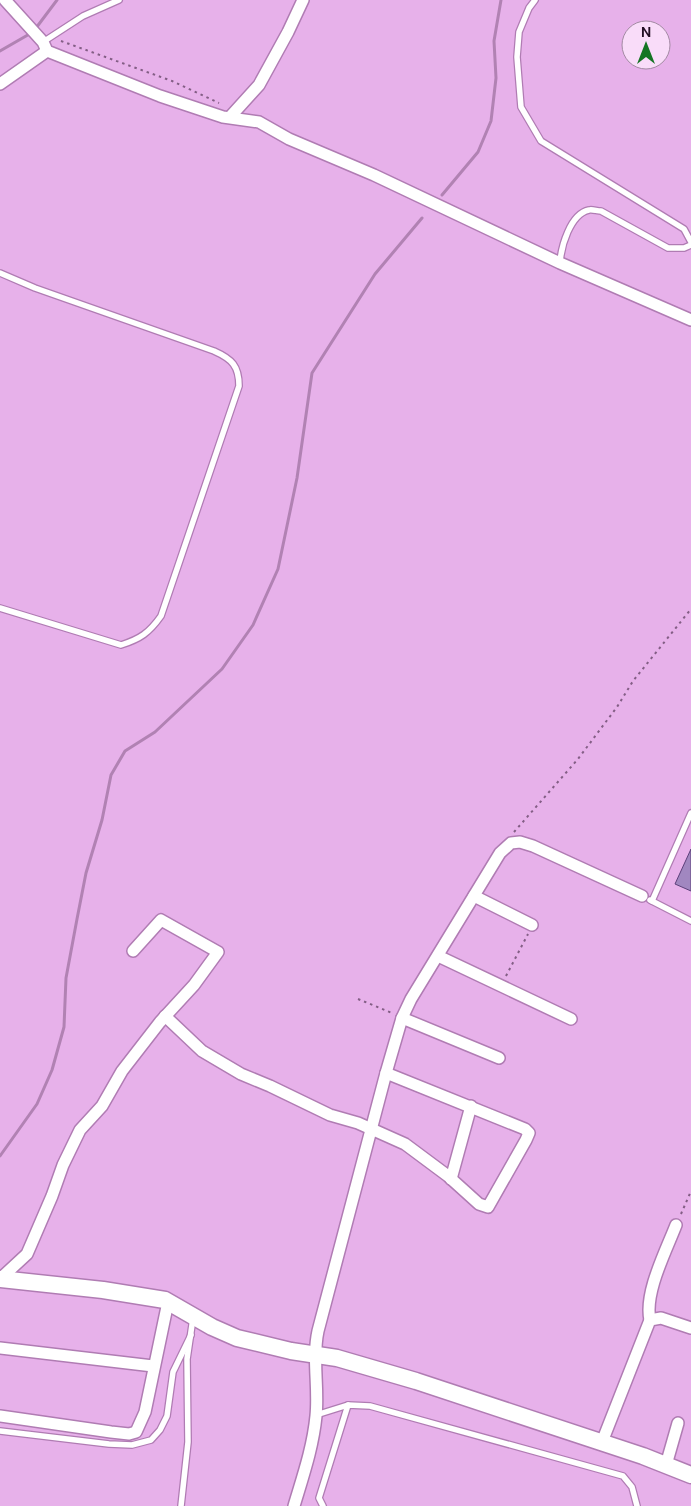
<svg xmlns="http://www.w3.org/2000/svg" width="691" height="1506" viewBox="0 0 691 1506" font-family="'DM Sans',sans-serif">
	<rect width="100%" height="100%" fill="#e7b1ea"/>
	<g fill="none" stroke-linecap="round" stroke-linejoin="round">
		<g stroke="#b182b3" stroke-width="3">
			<path d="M0 51 33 32 57 0"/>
			<path d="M442 195 478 152 491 121 496 78 494 41 501 0"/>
			<path d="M0 1156 37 1104 52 1070 64 1027 66 978 77 919 86 873 102 820 111 775 125 751 155 732 222 669 253 625 278 569 297 478 312 373 375 274 422 218"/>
		</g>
	</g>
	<path fill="#a187c0" stroke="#5c407a" d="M691 849V891L675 884Z"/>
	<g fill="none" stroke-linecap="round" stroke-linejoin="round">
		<defs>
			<g id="lane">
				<path d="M535 0 529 8 519 32 517 57 521 107 541 141 684 229 691 242"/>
				<path d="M43 42 83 16 119 0"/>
				<path d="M560 263C561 247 570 214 589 210 592 209 597 211 601 211L668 248H684L691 245"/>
				<path d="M0 273 35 288 214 351C232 359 239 366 239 386L161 616C149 633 140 639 121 645L0 608"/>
				<path d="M650 900 691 921"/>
				<path d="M652 901 691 813"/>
				<path d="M316 1415 348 1405 370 1406 623 1476 632 1487 637 1506"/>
				<path d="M0 1431 109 1444 132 1445 151 1440 160 1430 167 1416 173 1372 191 1335"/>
				<path d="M181 1506 188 1442 187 1359 193 1318"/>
				<path d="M323 1506 319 1498 348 1405"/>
			</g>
			<g id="street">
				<path d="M5 0 43 42 47 51 160 96 223 117 259 122 289 139 374 175 560 263 691 320"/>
				<path d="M0 84 47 51"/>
				<path d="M230 117 259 85 288 32 303 0"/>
				<path d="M474 896 532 925"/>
				<path d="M438 956 571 1019"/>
				<path d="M165 1016 202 1051 241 1074 270 1086 330 1115 358 1123 405 1144 448 1176 479 1204 488 1207 526 1140 529 1133 525 1129 386 1073"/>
				<path d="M402 1018 499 1058"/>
				<path d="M451 1179 471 1106"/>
				<path d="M0 1279 27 1254 52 1196 63 1165 80 1130 102 1106 122 1071 160 1022 194 985 218 952 161 920 133 951"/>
				<path d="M650 1320C644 1293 666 1251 676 1225"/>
				<path d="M0 1348 153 1366"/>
				<path d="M0 1416 111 1432 129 1434 136 1432 145 1412 168 1302"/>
				<path d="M602 1442 650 1320 661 1318 691 1328"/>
				<path d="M666 1465 678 1423"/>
				<path d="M294 1506C303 1476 313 1447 316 1416 319 1388 312 1358 318 1331L386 1073 402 1018 411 999 500 853 511 843 520 842 533 846 642 896"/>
			</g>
			<path id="secondary" d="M0 1279 103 1290 165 1300 212 1327 237 1338 291 1351 337 1358 416 1381 643 1456 691 1475"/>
		</defs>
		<use href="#lane" stroke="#b07cb3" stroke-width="8"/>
		<use href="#street" stroke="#b07cb3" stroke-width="14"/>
		<use href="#secondary" stroke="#b07cb3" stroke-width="19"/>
		<g stroke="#835e85" stroke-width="2" stroke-dasharray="2.5 4" stroke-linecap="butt">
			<path d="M61 41 172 81 219 103"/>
			<path d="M514 832 578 759 617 707 633 681 691 609"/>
			<path d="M506 976 528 934"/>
			<path d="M358 999 392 1013"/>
			<path d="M681 1214 691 1191"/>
		</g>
		<use href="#lane" stroke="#fff" stroke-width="5.5"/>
		<use href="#street" stroke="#fff" stroke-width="11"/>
		<use href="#secondary" stroke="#fff" stroke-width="16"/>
	</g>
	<g transform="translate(646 45)"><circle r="24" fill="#f9dcf9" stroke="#a38aa3"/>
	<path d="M0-4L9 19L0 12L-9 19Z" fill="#157524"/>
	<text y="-8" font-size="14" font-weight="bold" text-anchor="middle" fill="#220e23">N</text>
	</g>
</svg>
